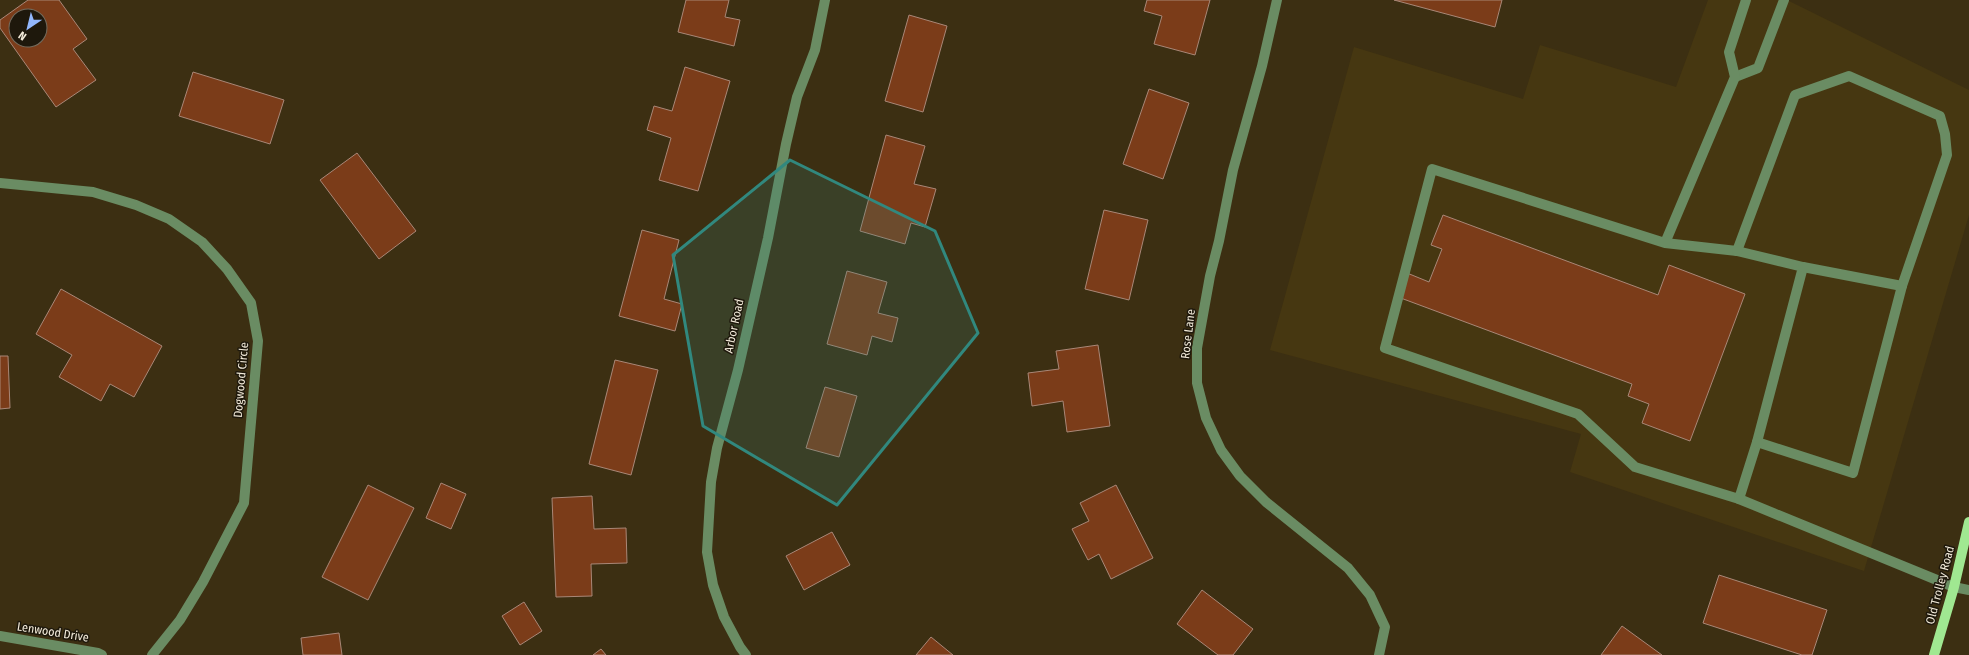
<svg xmlns="http://www.w3.org/2000/svg" width="1969" height="655" viewBox="0 0 1969 655" font-family="'Fira Sans Condensed',sans-serif">
	<rect width="100%" height="100%" fill="#3c2f12"/>
	<path fill="#463711" d="M1708 0H1787L1969 90V215L1864 571 1570 472 1581 434 1270 350 1354 47 1523 99 1540 45 1676 87Z"/>
	<g fill="#7b3c19" stroke="#a98777" fill-rule="evenodd">
		<path d="M28 0H59L87 39 73 49 96 80 56 107 0 28V20ZM16 16H40V40H16Z"/>
		<path d="M686 0H729L725 17 740 20 734 46 678 32Z"/>
		<path d="M1147 0H1210L1195 55 1154 44 1162 16 1144 11Z"/>
		<path d="M1394 0H1502L1495 27Z"/>
		<path d="M909 15 947 26 923 112 885 101Z"/>
		<path d="M685 67 730 81 698 191 659 180 671 138 647 130 654 106 672 111Z"/>
		<path d="M193 72 284 100 270 144 179 116Z"/>
		<path d="M1149 89 1189 103 1163 179 1123 164Z"/>
		<path d="M886 135 925 146 914 184 936 189 925 227 911 223 905 244 860 231Z"/>
		<path d="M357 153 416 231 379 259 320 180Z"/>
		<path d="M1104 210 1148 220 1129 300 1085 289Z"/>
		<path d="M1443 215 1658 295 1669 265 1745 294 1690 441 1642 423 1649 404 1628 396 1632 384 1398 297 1407 273 1429 282 1442 249 1431 245Z"/>
		<path d="M642 230 679 240 664 299 682 304 675 331 619 316Z"/>
		<path d="M847 271 887 282 878 313 898 318 892 342 872 336 867 355 827 344Z"/>
		<path d="M61 289 162 346 134 397 110 384 101 401 59 377 72 355 36 334Z"/>
		<path d="M1098 345 1110 426 1067 432 1063 401 1032 406 1028 373 1059 369 1056 351Z"/>
		<path d="M0 356H8L10 408 0 409Z"/>
		<path d="M615 360 658 370 631 475 589 464Z"/>
		<path d="M825 387 857 396 839 457 806 448Z"/>
		<path d="M441 483 466 494 451 529 426 518Z"/>
		<path d="M368 485 414 508 368 600 322 577Z"/>
		<path d="M1116 485 1153 558 1111 579 1099 554 1088 560 1072 529 1089 521 1080 503Z"/>
		<path d="M592 496 594 529 626 528 627 563 591 564 592 596 556 597 552 498Z"/>
		<path d="M832 532 850 565 804 590 786 556Z"/>
		<path d="M1719 575 1827 610 1812 655H1802L1703 623Z"/>
		<path d="M1202 590 1253 629 1233 655H1218L1177 624Z"/>
		<path d="M524 602 542 631 520 645 502 616Z"/>
		<path d="M1622 626 1662 655H1601Z"/>
		<path d="M339 633 342 655H303L301 638Z"/>
		<path d="M931 637 953 655H916Z"/>
		<path d="M601 649 606 655H593Z"/>
	</g>
	<g fill="none" stroke-linecap="round" stroke-linejoin="round">
		<g stroke="#6a8c63" stroke-width="10">
			<path d="M1277 0 1262 66 1233 170 1219 241 1210 276 1197 348V383L1206 418 1221 450 1240 476 1266 502 1348 568 1370 595 1385 627 1379 655"/>
			<path d="M1735 77 1758 68 1784 0"/>
			<path d="M0 183 93 192 136 205 169 219 202 242 227 269 251 303 258 341 244 503 203 582 180 620 152 655"/>
			<path d="M1665 243 1737 251 1803 267 1757 442 1739 499 1635 467 1578 414 1385 348 1432 169 1665 243 1735 77 1729 52 1746 0"/>
			<path d="M1737 251 1795 95 1849 76 1940 116 1945 134 1947 155 1902 286"/>
			<path d="M1757 442 1853 473 1902 286 1803 267"/>
			<path d="M1739 499 1954 587 1969 590"/>
			<path d="M0 636 98 653 102 655"/>
			<path d="M746 655 740 647 724 617 713 585 707 552 711 482 717 448 738 370 768 238 786 144 797 97 815 50 825 0"/>
		</g>
		<path stroke="#a0e891" stroke-width="10" d="M1934 655 1954 587 1969 522"/>
	</g>
	<path fill="#31887e" fill-opacity="0.2" stroke="#31887e" stroke-width="3" stroke-linejoin="round" d="M790 160 935 231 978 333 837 505 703 426 673 255Z"/>
	<g text-anchor="middle" stroke-width="3" stroke-linejoin="round" paint-order="stroke">
		<g font-size="12" fill="#f3ebda" stroke="#1e180c">
			<text transform="translate(734 326) rotate(-78)" y="4">Arbor Road</text>
			<text transform="translate(1188 334) rotate(-83)" y="4">Rose Lane</text>
			<text transform="translate(241 380) rotate(-85)" y="4">Dogwood Circle</text>
			<text transform="translate(1940 585) rotate(-75)" y="4">Old Trolley Road</text>
			<text transform="translate(53 632) rotate(9)" y="4">Lenwood Drive</text>
		</g>
	</g>
	<g transform="translate(28 28) rotate(215)"><circle r="19" fill="#1e180c" stroke="#736c5e"/>
	<path d="M0-3L7 15L0 10L-7 15Z" fill="#92b7fd"/>
	<text y="-6" font-size="11" font-weight="bold" text-anchor="middle" fill="#f3ebda">N</text>
	</g>
</svg>
